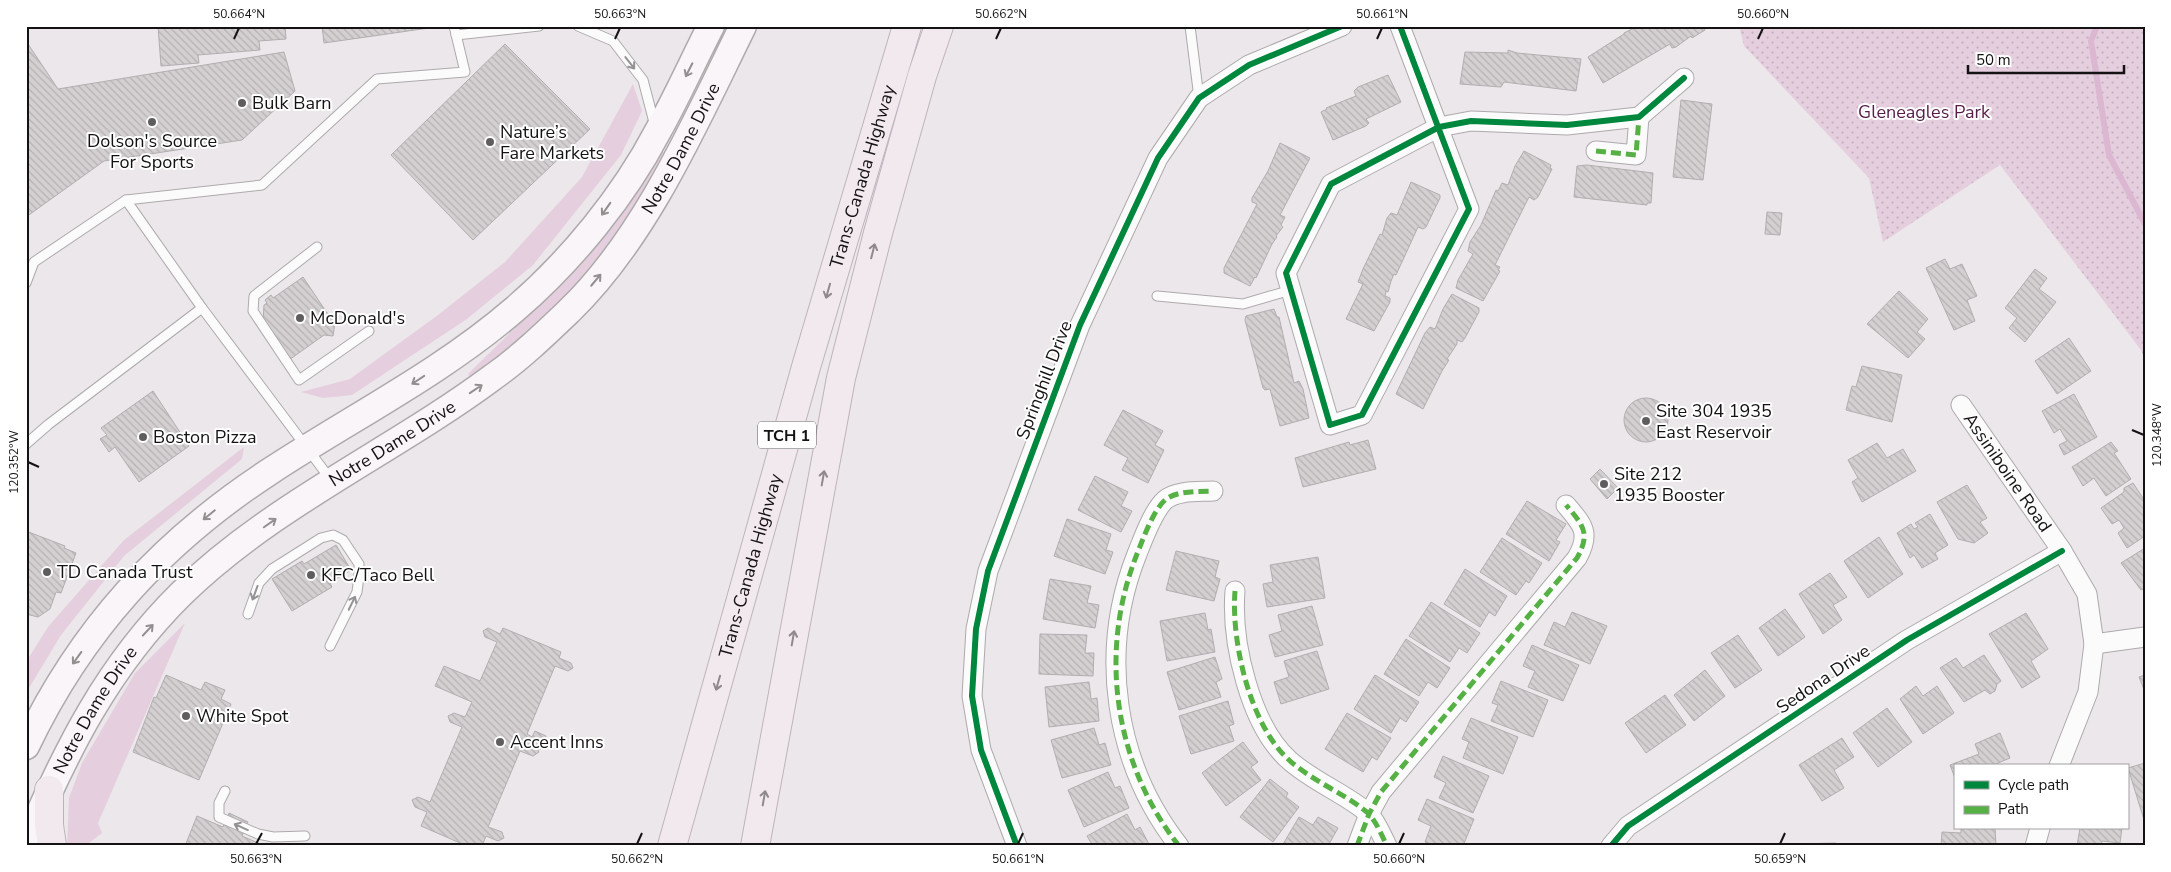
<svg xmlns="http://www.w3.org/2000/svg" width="2171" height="872" viewBox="0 0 2171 872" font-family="'Nunito Sans',sans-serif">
	<defs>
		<pattern id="park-dots" width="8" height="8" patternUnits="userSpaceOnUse" patternTransform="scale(1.25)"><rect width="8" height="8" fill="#e5cfde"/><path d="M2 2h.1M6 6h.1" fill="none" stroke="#c4b1be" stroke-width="1.8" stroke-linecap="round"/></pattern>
		<pattern id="building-back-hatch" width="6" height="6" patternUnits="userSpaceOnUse" patternTransform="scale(1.25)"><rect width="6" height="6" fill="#d4d0d2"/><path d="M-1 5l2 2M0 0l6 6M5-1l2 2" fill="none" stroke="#b5b2b3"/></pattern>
	</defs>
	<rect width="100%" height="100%" fill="#ece7ea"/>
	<g fill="#e5cfde">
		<path d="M633 84 642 111 621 155 533 265 467 319 352 395 323 398 301 392 350 379 438 315 505 262 582 177Z"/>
		<path d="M662 152H664C620 239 554 325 470 378L468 374 582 262 638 187Z"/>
		<path d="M244 447 242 459 124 556 61 635 26 693V662L48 627 124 540Z"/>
		<path d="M185 623 98 823 102 833 85 846H67L69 798 82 763 135 673Z"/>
	</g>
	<path fill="url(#park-dots)" d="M1739 26H2145V360L2141 350 2000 165 1883 242 1869 178 1744 46Z"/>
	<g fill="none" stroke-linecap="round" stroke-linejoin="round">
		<path stroke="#dbb7d1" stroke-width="6" d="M2097 26 2091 41 2109 155 2145 224"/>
	</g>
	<g fill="url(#building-back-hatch)" stroke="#b1aeb0">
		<path d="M158 26H285L286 39 259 41 260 50 198 55 199 63 161 66Z"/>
		<path d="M322 26H436V27L324 43Z"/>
		<path d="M1638 26H1703L1705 30 1692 38 1691 36 1676 47 1672 48 1670 44 1603 83 1588 57 1624 34V33Z"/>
		<path d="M26 41 58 89 284 52 295 91 242 140 104 161 26 217Z"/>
		<path d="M505 44 590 129 473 240 391 155Z"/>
		<path d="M1508 50 1517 53 1581 59 1576 91 1504 82 1501 87 1460 84 1465 52 1508 53Z"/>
		<path d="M1388 75 1401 102 1366 119 1369 123 1366 126 1333 140 1321 112 1327 109 1326 108 1356 96 1354 91 1358 87Z"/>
		<path d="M1681 100 1712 104 1703 180 1673 177Z"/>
		<path d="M1280 143 1310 158 1280 215 1285 217 1281 225 1283 227 1276 236 1277 237 1272 244 1256 278 1255 277 1250 286 1224 273V268L1257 204 1252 202V198L1268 171Z"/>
		<path d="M1524 151 1551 165 1550 168 1552 169 1538 197 1534 200 1529 197 1495 265 1500 267 1498 270 1500 271 1483 301 1456 288 1458 280 1473 254 1468 251 1470 242 1481 225 1496 190 1498 191 1502 183 1508 185 1515 166Z"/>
		<path d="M1587 165 1653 173 1651 203H1647V205L1574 197 1577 166Z"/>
		<path d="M1411 182 1440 195V198L1426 227 1423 229 1418 227 1396 275 1394 274 1391 281 1388 292 1386 291 1385 296 1390 298V302L1374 331 1346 319 1363 284 1358 282 1363 269 1380 234 1382 235 1387 218 1391 213 1397 215Z"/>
		<path d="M1767 212 1782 213 1780 235 1765 234Z"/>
		<path d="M1945 259 1950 269 1962 264 1977 296 1967 300 1975 321 1954 330 1926 268Z"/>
		<path d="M2035 269 2047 278 2039 289 2056 302 2025 342 2009 328 2017 318 2005 308Z"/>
		<path d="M303 277 327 313 336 316 333 336 324 335 289 360 263 321 264 305 267 303 265 300 271 295 273 298Z"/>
		<path d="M1899 291 1928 319 1917 332 1925 339 1908 358 1867 324Z"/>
		<path d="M1452 294 1479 308V312L1465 338 1462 342 1457 340V344L1447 359 1449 360 1442 371 1423 409 1396 394 1425 333 1430 327 1435 329 1443 309Z"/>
		<path d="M1274 309 1277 317H1279L1294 383 1299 381 1303 389 1309 418 1280 426 1270 389 1265 390 1263 388 1245 320 1246 316Z"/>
		<path d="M2069 338 2091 371 2057 394 2035 361Z"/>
		<path d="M1862 366 1902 375 1892 422 1846 410 1852 386 1856 387Z"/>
		<path d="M153 391 189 446 139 482 115 447 109 452 100 439 107 435 101 428Z"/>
		<path d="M2074 394 2097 437 2064 455 2059 445 2067 441 2060 429 2054 433 2042 411Z"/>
		<circle cx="1646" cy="420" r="22"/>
		<path d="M1123 410 1163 431 1155 445 1164 450 1148 483 1122 470 1128 458 1104 445Z"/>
		<path d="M1368 440 1376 469 1303 487 1295 458 1349 442 1350 445Z"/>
		<path d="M2111 442 2118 451 2114 453 2131 479 2106 496 2094 478 2083 486 2072 467Z"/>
		<path d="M1877 443 1887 458 1903 449 1916 471 1862 502 1852 482 1858 478 1848 460Z"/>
		<path d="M1600 469 1618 488 1607 499 1590 479Z"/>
		<path d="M1095 476 1128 492 1121 506 1132 511 1121 532 1078 510Z"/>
		<path d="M2133 483 2145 501V536L2127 548 2118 533 2124 528 2119 520 2112 524 2101 508 2124 492V488Z"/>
		<path d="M1967 485 1987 518 1980 522 1988 533 1974 543 1958 539 1937 502Z"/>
		<path d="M1527 501 1566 524 1556 540 1560 542 1549 561 1506 534Z"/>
		<path d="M1930 514 1948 545 1935 553 1938 559 1922 568 1914 555 1910 558 1897 533 1911 524 1914 529 1918 527 1915 523Z"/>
		<path d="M1067 519 1111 534 1106 550 1113 552 1105 574 1054 556Z"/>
		<path d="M26 531 65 546 64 548 76 553 61 593 56 592 50 609 38 617 26 614Z"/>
		<path d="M1879 537 1903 574 1868 598 1844 561Z"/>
		<path d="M1502 538 1542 563 1529 583 1526 581 1516 595 1480 572Z"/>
		<path d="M336 545 351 570 330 583 332 587 292 611 272 579 302 561 304 564Z"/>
		<path d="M2145 548V588L2141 590 2121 563Z"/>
		<path d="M1176 551 1219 561 1215 577 1220 579 1214 601 1166 590Z"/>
		<path d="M1318 557 1325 598 1267 607 1263 584 1273 582 1270 565Z"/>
		<path d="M1465 569 1507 596 1495 616 1489 612 1480 627 1444 604Z"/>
		<path d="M1830 573 1847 597 1833 605 1842 620 1823 634 1799 594Z"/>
		<path d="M1050 579 1091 586 1087 603 1099 605 1095 628 1043 619Z"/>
		<path d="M1431 602 1480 633 1467 653 1459 648 1450 662 1409 636Z"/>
		<path d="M1312 606 1323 645 1275 657 1269 635 1282 631 1278 615Z"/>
		<path d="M1785 609 1805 637 1778 656 1759 628Z"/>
		<path d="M1572 612 1607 626 1590 664 1544 645 1554 622 1565 627Z"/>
		<path d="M1205 613 1208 630 1211 629 1215 652 1167 661 1160 621Z"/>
		<path d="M2026 613 2048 649 2031 661 2040 677 2022 688 1989 634Z"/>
		<path d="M488 628 500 634 503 628 561 652 559 658 571 663 573 668 568 671 555 666 527 734 532 737 535 731 546 736 541 749 537 747 539 752 533 756 520 751 488 827 502 832 504 838 498 841 486 836 482 846H467L421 826 427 812 415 807 412 800 418 797 430 802 462 727 450 722 448 716 454 713 465 717 472 702 435 686 444 666 480 681 497 642 485 637 483 631Z"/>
		<path d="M1040 634 1087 635 1085 653H1094L1093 676 1039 674Z"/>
		<path d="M1738 635 1762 670 1735 688 1711 653Z"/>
		<path d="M1406 639 1450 668 1437 688 1428 682 1419 696 1384 674Z"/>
		<path d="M1532 645 1579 665 1563 701 1528 687 1535 671 1523 666Z"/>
		<path d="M1317 651 1329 689 1281 704 1274 682 1289 677 1284 661Z"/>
		<path d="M1984 655 2001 681 1997 684 1995 691 1990 694 1985 690 1964 702 1940 668 1956 658 1963 668Z"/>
		<path d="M1215 657 1222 679 1216 682 1221 697 1179 710 1167 672Z"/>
		<path d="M1705 670 1725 696 1694 721 1674 695Z"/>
		<path d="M166 675 201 690 205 682 225 690 221 699 231 704 199 780 133 752 154 697 156 698Z"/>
		<path d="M1375 675 1419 702 1406 722 1400 718 1391 733 1354 709Z"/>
		<path d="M2145 675V692L2139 677Z"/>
		<path d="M1501 681 1548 700 1533 737 1491 721 1498 705 1492 703Z"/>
		<path d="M1089 682 1091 699 1097 698 1099 721 1049 727 1045 687Z"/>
		<path d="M1916 686 1923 696 1937 686 1954 713 1923 734 1900 699Z"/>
		<path d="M1665 695 1686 725 1646 753 1625 723Z"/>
		<path d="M1228 701 1234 724 1229 726 1234 741 1191 754 1179 716Z"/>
		<path d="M1887 708 1912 742 1878 767 1853 733Z"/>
		<path d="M1347 713 1391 738 1377 760 1372 757 1363 772 1325 749Z"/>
		<path d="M1471 718 1518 737 1503 774 1463 758 1469 742 1462 739Z"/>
		<path d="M1094 728 1099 745 1105 743 1111 765 1062 778 1051 740Z"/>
		<path d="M2000 733 2010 758 1991 766H1955V778L1950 765 1979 754 1975 744Z"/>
		<path d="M1842 738 1854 757 1834 770 1844 788 1822 801 1799 765Z"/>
		<path d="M1243 742 1258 762 1251 767 1261 780 1226 806 1202 773Z"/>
		<path d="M1443 756 1489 776 1473 813 1439 798 1446 783 1434 777Z"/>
		<path d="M2145 763V823L2128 768Z"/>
		<path d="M1108 772 1115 788 1120 786 1129 808 1084 827 1068 790Z"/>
		<path d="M1270 779 1288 793 1286 797 1299 807 1273 842 1240 817Z"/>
		<path d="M1427 799 1474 819 1463 846H1434L1425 842 1431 826 1418 820Z"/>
		<path d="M229 813 248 822 242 836 265 846H185L197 816 223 827Z"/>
		<path d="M1127 814 1135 830 1140 827 1150 846H1093L1087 836Z"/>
		<path d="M1299 817 1313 825 1318 817 1338 828 1328 846H1282Z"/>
		<path d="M1961 828H1995L1996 846H1941L1942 832 1961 833Z"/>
		<path d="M2080 828H2122L2120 843 2102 841 2101 846H2077Z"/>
		<path d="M1836 843V846H1792V844Z"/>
	</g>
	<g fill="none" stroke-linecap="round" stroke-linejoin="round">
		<defs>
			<g id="service">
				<path d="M578 26 613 41 643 80 655 126"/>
				<path d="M1190 26 1199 98"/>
				<path d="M456 35 539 26"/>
				<path d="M126 200 202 308"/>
				<path d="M317 247 254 296 253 311 299 380 369 331"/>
				<path d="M26 283 34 262 126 200 262 185 377 79 465 72 454 26"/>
				<path d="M1157 296 1243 304 1291 290"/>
				<path d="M26 444 49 424 202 308 331 480"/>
				<path d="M248 614 259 583 272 569 321 538 333 535 343 540 359 564V576L357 592 330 646"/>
				<path d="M225 791 219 803V817L258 834 273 837 305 836"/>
			</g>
			<g id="minor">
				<path d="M1400 26 1469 209 1362 415 1330 425 1286 273 1331 184 1439 127 1471 121 1567 125 1639 117 1684 78"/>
				<path d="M1596 151 1636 155 1639 117"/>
				<path id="s1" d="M1961 405 2062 551 2087 594 2094 644 2088 692 2059 766"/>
				<path d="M1235 591C1231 642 1250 725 1289 760 1312 781 1344 793 1368 813 1376 821 1382 836 1387 846"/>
				<path d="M2094 644 2145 637"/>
				<path d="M1017 846 981 750 972 696 976 629 988 571 1080 325 1158 158 1199 98 1249 65 1342 26"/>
				<path d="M1179 846C1114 763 1098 652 1137 554 1143 539 1153 511 1165 500 1177 490 1199 492 1213 491"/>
				<path d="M1357 846 1369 814 1381 792 1577 558C1591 533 1583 525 1566 505"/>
				<path d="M1611 846 1628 826 1907 640 2062 551"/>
				<path d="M2035 846 2040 828"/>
			</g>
			<g id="secondary">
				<path d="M26 746C81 630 162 542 269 472 351 418 441 373 515 309 571 261 624 196 658 131 677 97 693 61 711 26"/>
				<path id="s2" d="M26 844C66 750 108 666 181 594 272 505 392 452 493 377 520 358 545 334 569 311 646 237 696 121 743 26"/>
			</g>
			<g id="motorway">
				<path d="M49 790V825L52 846"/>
				<path id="s3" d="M672 846 806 367 907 26"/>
				<path d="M755 846 841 378 878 233 922 76 939 26"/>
			</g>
		</defs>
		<use href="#service" stroke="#adaaac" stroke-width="11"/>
		<use href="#minor" stroke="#adaaac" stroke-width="21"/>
		<use href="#secondary" stroke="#adaaac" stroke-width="29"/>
		<use href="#motorway" stroke="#beb3bb" stroke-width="30"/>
		<use href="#service" stroke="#fcfbfc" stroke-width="9"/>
		<use href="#minor" stroke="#fcfbfc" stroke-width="19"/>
		<use href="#secondary" stroke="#faf5f8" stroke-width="26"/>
		<use href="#motorway" stroke="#f2e9ef" stroke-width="28"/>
		<g stroke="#55b144" stroke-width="5" stroke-dasharray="10 5" stroke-linecap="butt">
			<path d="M1596 151 1636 155 1639 117"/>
			<path d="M1235 591C1231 642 1250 725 1289 760 1312 781 1344 793 1368 813 1376 821 1382 836 1387 846"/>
			<path d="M1179 846C1114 763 1098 652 1137 554 1143 539 1153 511 1165 500 1177 490 1199 492 1213 491"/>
			<path d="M1357 846 1369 814 1381 792 1577 558C1591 533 1583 525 1566 505"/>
		</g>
		<defs>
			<g id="cycleway">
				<path d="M1400 26 1469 209 1362 415 1330 425 1286 273 1331 184 1439 127 1471 121 1567 125 1639 117 1684 78"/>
				<path d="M1017 846 981 750 972 696 976 629 988 571 1080 325 1158 158 1199 98 1249 65 1342 26"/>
				<path d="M1611 846 1628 826 1907 640 2062 551"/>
			</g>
		</defs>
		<use href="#cycleway" stroke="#fff" stroke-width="9"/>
		<use href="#cycleway" stroke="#00873e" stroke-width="6"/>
	</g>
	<defs><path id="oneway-shaft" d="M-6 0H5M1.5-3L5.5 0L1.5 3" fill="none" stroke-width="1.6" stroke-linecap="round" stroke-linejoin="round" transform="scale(1.25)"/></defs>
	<g stroke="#949294">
		<use href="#oneway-shaft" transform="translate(630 63) rotate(52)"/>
		<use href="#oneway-shaft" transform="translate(255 593) rotate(110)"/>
		<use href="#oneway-shaft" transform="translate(352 603) rotate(-64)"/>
		<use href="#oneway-shaft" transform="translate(241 827) rotate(-156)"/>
	</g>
	<g stroke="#938f91">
		<use href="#oneway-shaft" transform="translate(689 70) rotate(117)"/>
		<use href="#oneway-shaft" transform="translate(606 209) rotate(125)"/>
		<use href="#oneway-shaft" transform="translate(596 280) rotate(-50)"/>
		<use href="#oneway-shaft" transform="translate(418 380) rotate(146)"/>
		<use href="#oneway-shaft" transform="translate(476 389) rotate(-34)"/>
		<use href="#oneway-shaft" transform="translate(209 515) rotate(141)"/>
		<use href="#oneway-shaft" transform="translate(270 523) rotate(-35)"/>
		<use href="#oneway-shaft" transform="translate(148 630) rotate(-47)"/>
		<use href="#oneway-shaft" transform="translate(77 658) rotate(126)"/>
	</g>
	<g stroke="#8f888c">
		<use href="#oneway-shaft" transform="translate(873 251) rotate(-76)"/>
		<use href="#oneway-shaft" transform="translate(828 291) rotate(106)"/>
		<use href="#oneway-shaft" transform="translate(823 478) rotate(-80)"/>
		<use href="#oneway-shaft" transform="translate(793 638) rotate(-80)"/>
		<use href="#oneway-shaft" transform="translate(718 683) rotate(106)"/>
		<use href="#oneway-shaft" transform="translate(764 798) rotate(-80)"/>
	</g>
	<path fill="none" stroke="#151214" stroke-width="2" d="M234 39 239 28M615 39 620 28M996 39 1001 28M1377 39 1382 28M1758 39 1763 28M2132 430 2144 435M28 462 39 467M256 844 262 833M637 844 642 833M1018 844 1023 833M1399 844 1404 833M1780 844 1785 833"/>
	<g fill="#605d5f" stroke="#fff" stroke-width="2">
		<circle cx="242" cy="103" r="5"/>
		<circle cx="152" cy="122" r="5"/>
		<circle cx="490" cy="142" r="5"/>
		<circle cx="300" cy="318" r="5"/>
		<circle cx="1646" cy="421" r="5"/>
		<circle cx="143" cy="437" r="5"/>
		<circle cx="1604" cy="484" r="5"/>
		<circle cx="47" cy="572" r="5"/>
		<circle cx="311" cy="575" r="5"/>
		<circle cx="186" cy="716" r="5"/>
		<circle cx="500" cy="742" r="5"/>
	</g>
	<g text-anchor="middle" stroke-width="4" stroke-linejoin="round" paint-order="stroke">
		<rect fill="#fff" stroke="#5b595a" stroke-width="1" x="758" y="421.5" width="58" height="27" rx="4"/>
		<g font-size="16" font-weight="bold" fill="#151214">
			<text x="787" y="441">TCH 1</text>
		</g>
		<g font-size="18" fill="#151214" stroke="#fff" text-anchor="start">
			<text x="252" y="109">Bulk Barn</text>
			<text x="500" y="138">Nature’s<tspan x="500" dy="21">Fare Markets</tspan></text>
			<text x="152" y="147" text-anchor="middle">Dolson's Source<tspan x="152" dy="21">For Sports</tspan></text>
			<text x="310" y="324">McDonald's</text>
			<text x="1656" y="417">Site 304 1935<tspan x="1656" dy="21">East Reservoir</tspan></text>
			<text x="153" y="443">Boston Pizza</text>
			<text x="1614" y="480">Site 212<tspan x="1614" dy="21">1935 Booster</tspan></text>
			<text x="57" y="578">TD Canada Trust</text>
			<text x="321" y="581">KFC/Taco Bell</text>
			<text x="196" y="722">White Spot</text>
			<text x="510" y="748">Accent Inns</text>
		</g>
		<g font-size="18" fill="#551b49" stroke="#fff">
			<text x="1924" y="118">Gleneagles Park</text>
		</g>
		<g font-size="18" fill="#151214" stroke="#fff">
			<text dy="6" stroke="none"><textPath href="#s2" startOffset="976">Notre Dame Drive</textPath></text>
			<text dy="6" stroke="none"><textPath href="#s3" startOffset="696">Trans-Canada Highway</textPath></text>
			<text transform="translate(1044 380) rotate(-69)" y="6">Springhill Drive</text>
			<text dy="6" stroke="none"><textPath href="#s2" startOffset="556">Notre Dame Drive</textPath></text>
			<text dy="6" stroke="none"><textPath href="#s1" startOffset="82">Assiniboine Road</textPath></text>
			<text dy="6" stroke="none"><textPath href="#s3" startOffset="291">Trans-Canada Highway</textPath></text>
			<text transform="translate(1823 679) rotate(-34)" y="6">Sedona Drive</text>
			<text dy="6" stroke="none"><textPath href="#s2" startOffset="151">Notre Dame Drive</textPath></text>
		</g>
	</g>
	<rect width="2171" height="872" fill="none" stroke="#ffffff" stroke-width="55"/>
	<rect x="1954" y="764" width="175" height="65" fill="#ffffff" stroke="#a1a0a1"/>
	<rect x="1964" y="781" width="25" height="8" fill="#00873e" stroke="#a1a0a1"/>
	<text x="1998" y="790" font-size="15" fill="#151214">Cycle path</text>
	<rect x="1964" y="806" width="25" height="8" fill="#55b144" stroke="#a1a0a1"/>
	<text x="1998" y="814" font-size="15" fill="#151214">Path</text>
	<path d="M1968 65v8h156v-8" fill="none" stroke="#151214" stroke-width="2.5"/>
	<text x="1976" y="65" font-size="15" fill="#151214" stroke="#ffffff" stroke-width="4" paint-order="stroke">50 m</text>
	<rect x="28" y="28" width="2116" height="816" fill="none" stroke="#151214" stroke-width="2"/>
	<g font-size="12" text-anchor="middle" fill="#151214">
		<text x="239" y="18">50.664°N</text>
		<text x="620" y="18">50.663°N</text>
		<text x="1001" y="18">50.662°N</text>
		<text x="1382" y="18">50.661°N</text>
		<text x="1763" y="18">50.660°N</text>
		<text transform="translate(2157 435) rotate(-90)" y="4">120.348°W</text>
		<text transform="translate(14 462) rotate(-90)" y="4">120.352°W</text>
		<text x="256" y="863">50.663°N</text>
		<text x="637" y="863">50.662°N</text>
		<text x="1018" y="863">50.661°N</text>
		<text x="1399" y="863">50.660°N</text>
		<text x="1780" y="863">50.659°N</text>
	</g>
</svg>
